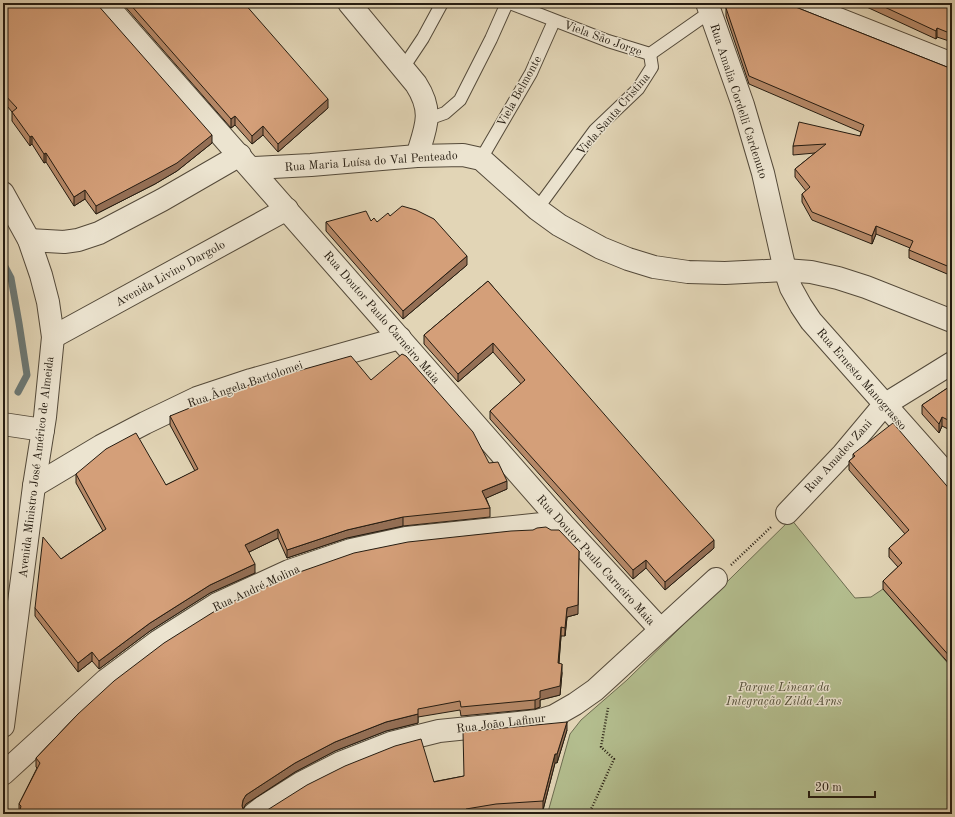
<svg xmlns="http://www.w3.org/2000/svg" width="955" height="817" viewBox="0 0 955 817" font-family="'Old Standard TT',serif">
	<rect width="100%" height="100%" fill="#e2d5b6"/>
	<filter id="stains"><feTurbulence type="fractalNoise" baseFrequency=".005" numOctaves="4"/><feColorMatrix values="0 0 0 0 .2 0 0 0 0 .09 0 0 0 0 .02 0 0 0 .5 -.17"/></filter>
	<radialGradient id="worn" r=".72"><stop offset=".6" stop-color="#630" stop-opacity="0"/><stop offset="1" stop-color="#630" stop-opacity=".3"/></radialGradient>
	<path fill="#b3bd8e" stroke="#6c6c50" d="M791 519 855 598 871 597 883 589 952 668V814H533L548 812 570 734 581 720 627 680Z"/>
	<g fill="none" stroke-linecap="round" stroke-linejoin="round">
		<path stroke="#6b7875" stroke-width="7" d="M3 263 11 278 19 323 27 375 18 392"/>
		<defs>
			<g id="service">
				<path d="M510 3 608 41 650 54 710 12"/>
				<path d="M403 68 423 38 442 3"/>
				<path d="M428 119 445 113 460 100 491 39 507 3"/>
				<path d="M481 159 531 73 554 21"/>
				<path d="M537 209 595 130 638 89 652 67 650 54"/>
			</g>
			<g id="minor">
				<path d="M105 3 561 522 660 629"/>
				<path d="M349 3 416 84C434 112 426 127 417 156"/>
				<path d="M707 3 743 105 763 173 785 270 791 288 801 306 811 321 952 480"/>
				<path d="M798 3 952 64"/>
				<path d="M252 168 311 165 417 156 463 155 481 159 537 209 559 225 601 248 628 259 654 267 688 272 725 273 785 270 811 272 838 278 866 287 952 321"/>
				<path d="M29 240 64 242 78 240 99 233 162 200 240 155"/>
				<path d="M53 337 287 209"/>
				<path d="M3 424 43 430"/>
				<path d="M34 486 101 446 145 423 197 398 251 380 400 338"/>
				<path d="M787 513 843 454 884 405 952 363"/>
				<path d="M3 774 106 680 157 642 217 604 289 571 351 550 406 538 561 522"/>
				<path d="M254 814 263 807 301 783 340 763 391 743 439 731 537 721 554 716 575 704 595 690 716 579"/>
			</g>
			<path id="tertiary" d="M3 193 29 240 41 275 48 302 53 337 45 417 34 486 3 726"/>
		</defs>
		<use href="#service" stroke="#544a3a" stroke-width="14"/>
		<use href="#minor" stroke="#544a3a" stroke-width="24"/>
		<use href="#tertiary" stroke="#544a3a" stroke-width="24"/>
		<g stroke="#251c11" stroke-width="2.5" stroke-dasharray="1 2" stroke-linecap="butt">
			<path d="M731 565 771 527"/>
			<path d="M589 814 614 759 601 747 608 708"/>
		</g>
		<use href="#service" stroke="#ece4d0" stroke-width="12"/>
		<use href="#minor" stroke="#ece4d0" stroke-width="22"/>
		<use href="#tertiary" stroke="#ece4d0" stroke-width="22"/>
	</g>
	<g fill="#b68968" stroke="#251c11">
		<path d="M3 3 212 143 177 171 155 184 96 214 85 199 74 206 46 162 44 163 32 144 30 146 12 121V112L3 101Z"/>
		<path d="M122 3H244L328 108 278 152 263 135 252 144 235 125 231 128Z"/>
		<path d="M858 3H952V42L937 37 936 39Z"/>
		<path d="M793 6 947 67 952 68V276L909 258V250L910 248 876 234 872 244 812 220 802 202V194L806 191 795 177V169L815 153 793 155V146L860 136 861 132 749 84 726 16V8Z"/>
		<path d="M390 216 467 265 403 319 326 231V222L371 221 377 222Z"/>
		<path d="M488 281 714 548 665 590 646 568 633 579 490 419V411L521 384 493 352 458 382 424 344V335Z"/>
		<path d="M371 380 489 463 507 489 486 498 490 508V517L403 526 347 538 287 558 278 538 249 552 255 573 210 593 150 631 99 669 92 661 78 672 35 616V608L61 559 103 531 76 483V474L166 485 195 471 170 425V416Z"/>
		<path d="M952 385V431L942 426 939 433 922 414V405Z"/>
		<path d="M853 454 952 492V667L883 589V581L898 567 889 557V548L905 534 849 470V461L853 458Z"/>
		<path d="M578 614 567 617 565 636H561L559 663 562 673 560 695 540 700V707L535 709 461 716 460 710 418 717V723L386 731 335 751 295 772 246 804 243 809 20 814 19 813V804L37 768 36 767V758L78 714Z"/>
		<path d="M567 730 557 763H555L543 810 496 813 490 814H261L464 776Z"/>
	</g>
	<g fill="#946f55" stroke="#251c11">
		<path d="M937 28V37L936 39V31Z"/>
		<path d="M328 99V108L278 152V144Z"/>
		<path d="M235 116V125L231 128V119Z"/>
		<path d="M263 126V135L252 144V136Z"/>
		<path d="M212 135V143L177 171 155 184 96 214V206Z"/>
		<path d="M32 136V144L30 146V137Z"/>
		<path d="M46 153V162L44 163V154Z"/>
		<path d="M85 190V199L74 206V197Z"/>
		<path d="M876 226V234L872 244V236Z"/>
		<path d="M467 256V265L403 319V311Z"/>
		<path d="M493 343V352L458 382V374Z"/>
		<path d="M942 417V426L939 433V424Z"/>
		<path d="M507 481V489L482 500V491Z"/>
		<path d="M403 517V526L347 538 287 558V550L347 530Z"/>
		<path d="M278 529V538L245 554V545Z"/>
		<path d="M714 540V548L665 590V582Z"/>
		<path d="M579 551 578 614 567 617 565 636V628L567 608Z"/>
		<path d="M646 560V568L633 579V570Z"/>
		<path d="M255 564V573L210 593 150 631 99 669V661L150 623 210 585Z"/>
		<path d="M561 627V636L558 672V663Z"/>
		<path d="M92 652V661L78 672V663Z"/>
		<path d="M562 664V673L560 695 540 700V707L535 709V700L540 691Z"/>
		<path d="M418 714V723L386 731 335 751 295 772 246 804 243 809 242 806 243 800 246 795 295 763 335 742 386 722Z"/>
		<path d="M567 722V730L557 763V754Z"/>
		<path d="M555 754V763L543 810V801Z"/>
		<path d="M466 812V814H455Z"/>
	</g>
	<g fill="#d49f79" stroke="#251c11">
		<path d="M3 3H96L212 135 177 163 155 175 96 206 85 190 74 197 46 153 44 154 32 136 30 137 12 112 17 108 3 93Z"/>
		<path d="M129 3H244L328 99 278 144 263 126 252 136 235 116 231 119Z"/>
		<path d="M729 3H790L793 6 947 67 952 68V268L909 250 913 241 876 226 872 236 812 212 802 194 810 187 795 169 826 144 793 146 799 122 860 136 864 125 749 76 726 8Z"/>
		<path d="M876 3H952V34L937 28 936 31Z"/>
		<path d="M402 206 416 210 434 219 467 256 403 311 326 222 366 211 371 221 374 218 377 222 388 213 390 216Z"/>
		<path d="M488 281 714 540 665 582 646 560 633 570 490 411 525 380 493 343 458 374 424 335Z"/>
		<path d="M402 354 406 356 473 432 489 463 498 462 507 481 482 491 490 508 403 517 347 530 287 550 278 529 245 545 255 564 210 585 150 623 99 661 92 652 78 663 35 608 43 537 61 559 106 529 76 474 106 449 136 433 166 485 198 469 170 416 229 392 255 383 351 356 371 380Z"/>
		<path d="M952 385V422L942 417 939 424 922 405Z"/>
		<path d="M893 423 952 492V659L883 581 902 563 889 548 909 530 849 461 855 456 853 454Z"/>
		<path d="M546 527 551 530H559L579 551 578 605 567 608 565 628 561 627 558 663 562 664 560 686 540 691V698L535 700 461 707 460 701 418 709V714L386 722 335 742 295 763 246 795 243 800 242 806 244 812 246 814H19L21 806 19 804 40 763 36 758 78 714 114 681 164 643 223 606 294 574 354 553 408 542 511 531 533 530 537 528Z"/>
		<path d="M567 722 557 754H555L543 801 496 804 466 809V812L455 814H261L307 785 345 766 395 746 421 739 434 782 464 776 463 732Z"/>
	</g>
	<g text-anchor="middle" stroke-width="3" stroke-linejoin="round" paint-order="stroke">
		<g font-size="12" fill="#251c11" stroke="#ece4d0">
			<text transform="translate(603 38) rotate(20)" y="4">Viela São Jorge</text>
			<text transform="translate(519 91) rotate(-61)" y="4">Viela Belmonte</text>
			<text transform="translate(739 101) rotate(72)" y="4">Rua Amalia Cordelli Cardenuto</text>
			<text transform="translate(613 114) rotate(-49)" y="4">Viela Santa Cristina</text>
			<text transform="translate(371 161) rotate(-4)" y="4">Rua Maria Luísa do Val Penteado</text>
			<text transform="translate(170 273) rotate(-29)" y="4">Avenida Livino Dargolo</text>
			<text transform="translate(382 317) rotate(49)" y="4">Rua Doutor Paulo Carneiro Maia</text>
			<text transform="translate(862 379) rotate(49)" y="4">Rua Ernesto Manograsso</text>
			<text transform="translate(245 384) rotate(-19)" y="4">Rua Ângela Bartolomei</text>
			<text transform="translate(838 456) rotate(-48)" y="4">Rua Amadeu Zani</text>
			<text transform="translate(36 467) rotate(-83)" y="4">Avenida Ministro José Américo de Almeida</text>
			<text transform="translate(596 560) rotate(48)" y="4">Rua Doutor Paulo Carneiro Maia</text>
			<text transform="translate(256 588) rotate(-25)" y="4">Rua André Molina</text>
			<text transform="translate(501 723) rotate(-7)" y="4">Rua João Lafinur</text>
		</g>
		<g font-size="12" font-style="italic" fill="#504c36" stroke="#ece4d0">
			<text x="784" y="691">Parque Linear da<tspan x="784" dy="14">Integração Zilda Arns</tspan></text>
		</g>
	</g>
	<rect width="955" height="817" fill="none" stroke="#e2d5b6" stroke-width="16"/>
	<rect x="4" y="4" width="947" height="809" fill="none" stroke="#251c11" stroke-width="2"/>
	<rect x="8" y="8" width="939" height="801" fill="none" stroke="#251c11"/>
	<path d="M809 791v6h66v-6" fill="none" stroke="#251c11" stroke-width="2"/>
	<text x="815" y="791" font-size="12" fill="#251c11" stroke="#ece4d0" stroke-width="3" paint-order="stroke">20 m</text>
	<rect width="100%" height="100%" filter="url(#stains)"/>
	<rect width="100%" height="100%" fill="url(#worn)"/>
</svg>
